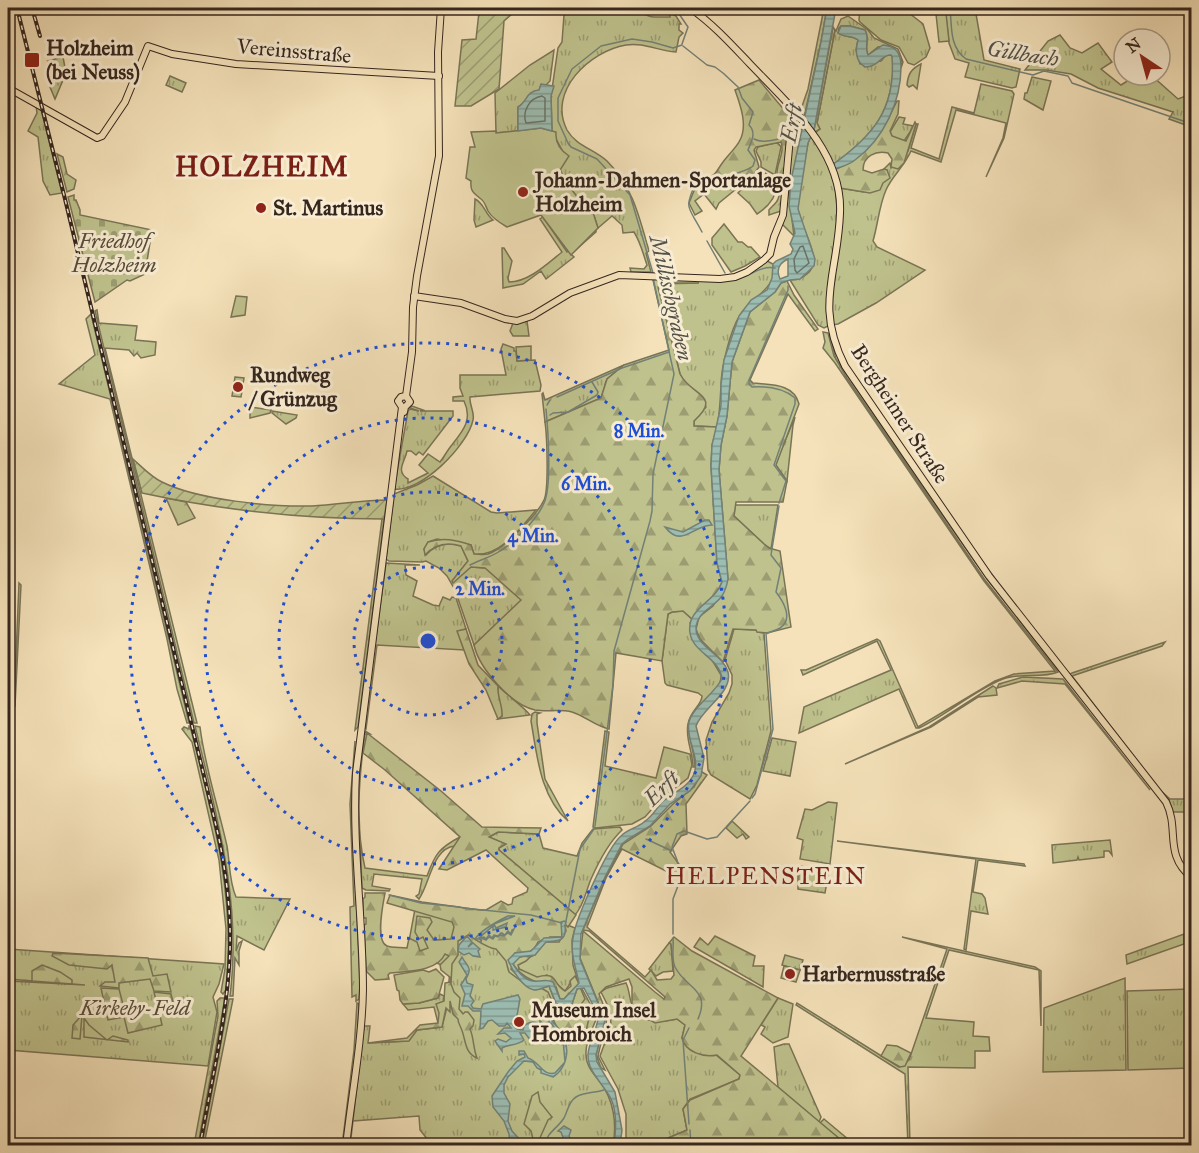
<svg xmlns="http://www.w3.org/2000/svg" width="1199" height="1153" viewBox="0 0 1199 1153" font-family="'IM FELL Great Primer',serif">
	<defs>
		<pattern id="grass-tufts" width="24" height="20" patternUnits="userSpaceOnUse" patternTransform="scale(1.5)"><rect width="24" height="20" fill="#bfc28d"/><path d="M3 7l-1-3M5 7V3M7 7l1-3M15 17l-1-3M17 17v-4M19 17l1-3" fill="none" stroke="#9c9d73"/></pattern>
		<pattern id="forest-firs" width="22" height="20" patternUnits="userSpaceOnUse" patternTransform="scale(1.5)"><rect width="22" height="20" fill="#bfc28d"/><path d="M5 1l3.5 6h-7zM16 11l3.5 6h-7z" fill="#9c9d73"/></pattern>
		<pattern id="cemetery-stones" width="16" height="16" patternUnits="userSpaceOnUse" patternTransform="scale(1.5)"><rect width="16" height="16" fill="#bfc28d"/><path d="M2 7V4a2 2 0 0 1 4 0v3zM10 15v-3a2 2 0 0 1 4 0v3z" fill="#9c9d73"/></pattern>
		<pattern id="garden-furrows" width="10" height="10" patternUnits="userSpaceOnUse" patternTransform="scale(1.5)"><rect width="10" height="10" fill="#bfc28d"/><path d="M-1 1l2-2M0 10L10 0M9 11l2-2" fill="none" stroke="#9c9d73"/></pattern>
		<pattern id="water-rules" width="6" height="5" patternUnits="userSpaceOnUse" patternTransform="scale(1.5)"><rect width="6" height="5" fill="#9cbdb2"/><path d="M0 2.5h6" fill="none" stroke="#809990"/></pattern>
	</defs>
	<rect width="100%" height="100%" fill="#f5e2ba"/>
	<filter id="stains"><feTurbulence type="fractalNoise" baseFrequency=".00333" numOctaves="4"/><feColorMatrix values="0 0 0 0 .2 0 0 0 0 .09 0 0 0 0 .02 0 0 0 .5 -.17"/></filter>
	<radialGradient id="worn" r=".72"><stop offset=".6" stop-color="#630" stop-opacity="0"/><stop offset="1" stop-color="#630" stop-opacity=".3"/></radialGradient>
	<g fill="url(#grass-tufts)" stroke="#7a7456" stroke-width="1.5">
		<path d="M480 8H518L512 14 479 12Z"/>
		<path d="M581 8H638C646 19 656 17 670 17L669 12 676 16 681 24H679V30L683 33 679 37 676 52C658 51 644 42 626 45 590 51 547 91 567 130 576 146 594 149 607 161 633 187 639 216 649 251L646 253 651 272H631L630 268 644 269 647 265C643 254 641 243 634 232L623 233 622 225 612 216 598 228 589 200 579 199 566 184 560 169 563 152 552 131 551 96 558 48 562 42 564 15Z"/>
		<path d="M824 8H827L821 42 804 117 800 112 808 89Z"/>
		<path d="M860 8H905V10L923 24 930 48 926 57 914 65 908 63 899 47 881 40 860 22 859 20Z"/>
		<path d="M945 8H975L984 60 1020 69 1016 87 1012 88 965 77 969 63 955 59 949 43Z"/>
		<path d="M848 16 868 30 874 38 898 49 903 62 901 68V60L889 46 878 47 868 55C864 48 870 39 865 30L850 26H841L839 28 838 33C845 38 852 35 858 40L856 50 860 64 881 61 887 54 891 55 893 57C895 109 874 136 832 165L815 133 820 129 817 123 835 30 836 31 841 19Z"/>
		<path d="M1060 35 1070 48 1082 53 1098 43 1112 62 1101 69 1121 85 1137 75H1151L1178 99 1191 94V127L1169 119 1173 112 1098 88 1071 74 1046 70H1025L1048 41Z"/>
		<path d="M554 50 550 81 546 85H541L539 91 518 107V131L496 133 495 93 530 65Z"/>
		<path d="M63 57 66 73 55 99 50 87V77H53L51 63 48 61Z"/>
		<path d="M921 64 917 89 913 85 909 87 907 85C908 74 911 69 921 64Z"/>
		<path d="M170 76 186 83 182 92 166 85Z"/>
		<path d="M1032 77 1051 81 1043 110 1024 99 1025 93H1027Z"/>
		<path d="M981 84 1012 91 1014 94 1004 138 986 177 1003 138 1006 123 956 110 941 162 911 151C904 167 892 176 886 190 879 206 878 224 873 241L877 247 925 270 876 303 838 324 832 325 830 304 840 188 864 192 887 170 884 169 890 163 891 168 908 151 916 124H918L911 148 939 159 952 107 974 113Z"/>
		<path d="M36 106 41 109 62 193 50 195 43 181 38 137 28 131 37 113Z"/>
		<path d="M899 117 905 118 903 124 914 126 904 141 893 138 890 132Z"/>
		<path d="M811 134 829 167 835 185 838 219 828 286V326L824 328 818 325 790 280C797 280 801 279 807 274 825 260 800 228 798 209 797 192 805 161 808 143Z"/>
		<path d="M775 143H778L781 147 775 175 761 167V162L756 151 758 147Z"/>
		<path d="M57 154 63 157 67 174 76 180 74 189 67 192Z"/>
		<path d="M760 170 773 178 777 185C776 198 768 207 757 214L750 204 738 193Z"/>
		<path d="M732 176 747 180 719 203 716 209 704 194 695 201 702 211 695 215 689 203 696 186 712 183Z"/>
		<path d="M475 199C484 203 485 214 493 220L476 227 474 220Z"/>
		<path d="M543 217 567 252 595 231 596 230V232L571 254 574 257 546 279 541 271 523 284 503 288 502 248H504L512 261 508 278 509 282C529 282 548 263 562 252L540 219Z"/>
		<path d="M724 224 738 242H742L748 247H751L760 257 745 266 731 272 712 245V238Z"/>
		<path d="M767 261 773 264C779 289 750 297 740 315 730 331 721 368 721 386 720 401 720 413 717 427L694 426V421L706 407C701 388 688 391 680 374L658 287 660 284 698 283 699 280 721 281Z"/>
		<path d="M236 296 247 297 245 315 231 317Z"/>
		<path d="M97 310 99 323 137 326 135 340 156 342 155 355 141 358 137 353 134 356 129 350 105 348 197 723H194L95 311Z"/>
		<path d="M91 314 189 723H187L177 689 167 639 110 399 59 384 95 355 86 319Z"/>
		<path d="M527 321 529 336H513L510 331 513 323Z"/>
		<path d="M823 332 828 333 834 356 847 378 985 580 1058 672C1042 679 1021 672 1003 679 973 691 948 714 919 728H916L899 689 799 733 804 707 891 670 877 641 803 675 801 670H806L877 639 880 641 918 727 995 681 1014 674 1055 671 984 581 835 363 823 348 825 342Z"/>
		<path d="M829 334 849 375 1058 667V670L987 579 915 476 836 359Z"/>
		<path d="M503 344 514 348V351H516L517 361 535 360 541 385 540 391 470 397C469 405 475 412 473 420 468 445 421 493 394 489L408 411 410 409 419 411 410 408 412 406 423 410 420 411H453V416L423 455 419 452 416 455 411 451H407C405 462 395 471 408 479V483L428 473 419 465 428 454 440 462C444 457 447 451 451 446 463 431 473 420 464 401H453V397L463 396 460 388V375H506L501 349Z"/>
		<path d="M624 365 607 379 601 398 545 422 542 394 543 393 545 400Z"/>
		<path d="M250 407 271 410 270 413 250 418Z"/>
		<path d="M272 411 297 415 296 418 286 424 272 413Z"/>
		<path d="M795 417 793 425 787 481 775 465Z"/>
		<path d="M433 476 491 512 497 513 536 510C520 529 500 557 474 554L471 545 437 539 428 542 424 549 426 555C436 544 448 542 461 546L468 561 452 581 471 567 486 568 522 600 474 645 455 590 447 576 439 568 426 561 422 562 389 561 386 559 394 494 417 485Z"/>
		<path d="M735 505H778L771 549 764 544 734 516Z"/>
		<path d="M382 519H384L358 727 355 730Z"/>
		<path d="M386 563 420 565H405L406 575 417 581 413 596 433 605 439 606 443 597 450 600 452 597 456 598 466 629 458 632 464 650 377 645 366 729 364 727Z"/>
		<path d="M19 583 21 585 15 706 13 709H9L14 705Z"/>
		<path d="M683 611 692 619 690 623 721 675C722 693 698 701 692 716 685 734 695 750 695 767H693C693 752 685 739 688 724 690 711 702 705 702 696L698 693 667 685 665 683 662 661 668 614 672 612Z"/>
		<path d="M734 629 757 630 758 632 764 633 771 731 757 785 750 799 711 775 708 770 706 740 712 722 729 693 732 684V675L725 660Z"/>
		<path d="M1165 642 1162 646 1072 676 1160 790 1170 799H1191V812H1173L1169 800 1160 792 1069 675 1072 673Z"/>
		<path d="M1023 677 1063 679 1150 790 1065 684 1022 681 997 688 999 684Z"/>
		<path d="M498 686C507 695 523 706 530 715L498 719 502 716 497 695Z"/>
		<path d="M993 686 996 688 997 695 978 697 931 727 845 764 929 727Z"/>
		<path d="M535 712 540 713 537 714V723L545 779 568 821C540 797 537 755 531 721L532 714Z"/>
		<path d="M189 726H190C213 815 236 897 226 990L223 994 221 992 225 969 226 929 219 860 192 742 182 729 184 727 189 729Z"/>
		<path d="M195 726 200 727C205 767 218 806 227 846 230 863 229 882 236 897L290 899 264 950 237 936 236 951 239 943 242 941 239 951V965L235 958 233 996H230C242 901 217 817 195 726Z"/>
		<path d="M365 731 370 734H365C359 777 355 825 365 868L427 876C435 854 439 848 460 837L455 846C432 848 430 884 419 899L416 896 419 894 422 879 374 874 372 886 390 889 389 891 366 890 362 888 358 789Z"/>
		<path d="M605 731 609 732 605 766 656 778 664 747 690 754 692 765 688 778 660 800 645 817 632 824 596 828 593 827Z"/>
		<path d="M772 738 796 742 790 776 763 771Z"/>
		<path d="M355 741 352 805 360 985 359 999 356 1001V995L352 997 350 907 354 906 350 804Z"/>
		<path d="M828 802 837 803 830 864 800 859 803 840 797 838 805 809 812 810Z"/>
		<path d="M732 821 749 837 746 839 743 834 737 838 726 828Z"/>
		<path d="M620 827 622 830C608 843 599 861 591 879 586 891 584 905 575 915L499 850V848L505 844 489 837 498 832 539 834 543 848 577 856 582 843 593 829Z"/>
		<path d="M1110 840 1112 855 1109 851H1104V857L1079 860 1078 857 1077 860 1053 863 1052 845Z"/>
		<path d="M837 841 1024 864 1025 866 978 860 973 892 982 894 985 898 988 914 971 911 966 950 964 949 976 859Z"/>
		<path d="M798 866 829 870 825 893 798 889Z"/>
		<path d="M415 909 547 942H559L566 931 565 924 575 928 572 940 573 965 579 984 575 977 565 991 547 975 537 978 519 969 518 965 526 961 530 957 535 955 544 943 516 956V970L538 981 561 1001 580 985 597 1017C593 1028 585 1042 586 1054 586 1066 593 1073 600 1082 614 1100 617 1124 613 1145H432L420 1130 419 1116 353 1121 350 1146 364 1026H370L368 1043 408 1041 417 1030 442 1027 447 1007 450 968 407 952Z"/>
		<path d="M1184 934V944L1127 964 1126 955Z"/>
		<path d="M902 937 1035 967 1041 971V1026L1039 970 949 950 926 1018 974 1022 973 1036 989 1037 990 1051H975V1068L908 1067 910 1145H908L905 1074 796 1005 797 1003 899 1067 909 1060 947 949Z"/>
		<path d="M669 943H671L673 971 663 972 656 976 649 969Z"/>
		<path d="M8 949 224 964 219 984 213 997 217 1012 208 1066 8 1050V981L85 985 8 979Z"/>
		<path d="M785 955 803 960 800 970 782 965Z"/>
		<path d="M1125 978 1126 1070 1043 1072 1044 1008Z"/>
		<path d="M626 983C630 991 629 1000 633 1007 642 1025 661 1022 677 1019L685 1025 682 1038 716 1055 740 1075 739 1079 690 1099 683 1109 687 1130 652 1145H626V1114L618 1089 600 1056 611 1026 610 1010 601 992 607 988Z"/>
		<path d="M1191 989V1068L1128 1070 1127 991Z"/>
		<path d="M440 994 444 996C445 1003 439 1015 438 1023L434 1007 408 1010 403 1004 419 1003 438 998Z"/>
		<path d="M220 998H225L198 1145H194L218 1016 217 1001Z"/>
		<path d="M778 998 793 1004 788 1037 773 1043 761 1034 765 1027 761 1025Z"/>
		<path d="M229 999H233L204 1145H202Z"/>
		<path d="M357 1003 359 1004 357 1043 343 1145 342 1146 354 1050Z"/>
		<path d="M784 1044H789L821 1117 819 1122 778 1087 774 1047Z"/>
		<path d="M824 1119 855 1145H847L820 1123Z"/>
	</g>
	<g fill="url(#forest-firs)" stroke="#7a7456" stroke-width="1.5">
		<path d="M833 27 835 30 817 123 820 129 815 132 814 130Z"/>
		<path d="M759 80 791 118 781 211 769 215V210C771 207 777 203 778 199 782 191 777 183 777 175 776 163 785 154 781 142L756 147 754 150 759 167C748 184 747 176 731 175 722 175 713 183 704 185L698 177C717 178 714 174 723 162 728 155 737 147 740 140 748 125 740 104 735 90Z"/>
		<path d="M897 101H899L898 114 890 131 892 136 906 141 915 122 916 124 904 163 898 169 891 167 892 159 888 153C876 150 863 156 863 170L872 173 884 169 887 170 890 178 883 183 880 190 870 193 840 188 834 170C868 157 882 132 897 101Z"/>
		<path d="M797 120 803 124 789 194 794 236 782 224 791 134 796 121Z"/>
		<path d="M657 278 699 280 698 283H663L658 287 680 374C691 396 723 395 694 421V426L717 427 712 445 711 466 717 563 722 582C717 597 700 605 692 619L683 611 672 612 668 614 662 661 616 653 609 729C595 726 585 716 572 712 560 709 547 712 535 710 511 705 479 668 474 645L521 600 485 568 471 567 453 583 452 581 468 561 461 546C448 542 435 544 425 555L424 549 428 542C443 537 456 540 471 545L474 554C479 554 483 555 488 554 503 549 537 515 544 500 549 490 547 436 545 422L601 398 607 379 624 365 669 350 653 280Z"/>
		<path d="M787 281 794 295 818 329 815 331 788 294 750 380 753 383C770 385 794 383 799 404L776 465 787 481 783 502H736L734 516 764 544 769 548 780 551 791 627 767 633 757 632 756 630 733 629 723 662 700 639 696 629 699 617 713 606 728 579 719 470 721 445 727 416 732 362 750 312 775 292 781 283Z"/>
		<path d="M166 498 186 502 195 518 178 525Z"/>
		<path d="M466 629 478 665 498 686C497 697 503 706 502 716L498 719 486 690 469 664 457 631Z"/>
		<path d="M367 733 441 791 482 827 541 828 539 834 498 832 489 837 506 844 499 848V850L576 915 568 927 565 924 566 922 562 925V937H550L538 942 534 949 529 952 515 953 511 969 529 987 509 972 506 961 496 949C487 948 477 940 468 935L458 941V955L452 964 451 984 454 992 460 998 459 1009 463 1014 465 1012H468L474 1020 473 1026 470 1029C474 1038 473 1048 477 1058 464 1053 466 1039 461 1028 460 1025 458 1023 458 1019L453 1014 450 1001V1012L446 1008 442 1027 417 1030 409 1041 368 1043 407 1038 420 1025 438 1023 439 1013 436 1004 444 1001 445 983 450 982 451 978 441 970 440 965 449 956 445 954C437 972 407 971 390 973L388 975 389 979 375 980 366 971 364 925 366 924V918H363V899L365 897V893H385C383 904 375 941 387 946 392 948 401 947 407 948L409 938 417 942 420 951 428 948 423 937 419 939 415 932 417 916 430 918 432 922 427 930 434 940 451 939 454 927 452 922 387 903 390 895 422 902 480 910H486L501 901 508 905 512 904 513 898 527 892 528 888 486 850 447 870 439 869 460 837 385 770 363 753Z"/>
		<path d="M702 772 707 775 686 804 687 834 681 836 670 852 684 871 680 878 622 849 606 878 587 927 645 977 651 970 657 980 671 979 674 975 671 944 669 943 674 937 692 951 778 998 741 1056 847 1145H652L687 1130 683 1109 690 1100 739 1079 740 1075 717 1055C704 1058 685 1052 682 1038L685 1025 677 1019 655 1023 637 1012 632 1006V987L629 979 606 987 599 994C613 1026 604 1025 598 1056L605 1070 601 1068 596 1055 605 1019 580 958 583 931 655 992 664 999 665 997 589 931 583 930 605 878 623 844 651 826 673 804 694 787Z"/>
		<path d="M715 936 755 956 753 966H764L763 987 694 947 700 938 708 945Z"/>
		<path d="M53 953 148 958 153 976 167 974 171 992 154 991 150 979 119 983V988L100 986 105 982H115L112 965 107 969 69 965 52 956Z"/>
		<path d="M523 956 530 957 526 961 518 965 519 969 537 977C559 971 552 984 565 991L571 986 570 981 575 976 579 984 564 999H560L556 987C539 983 523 980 513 964L517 958Z"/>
		<path d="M42 965 60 972 72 980V984L32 981V971Z"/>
		<path d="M436 969 444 977 438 998 419 1003 403 1004 400 1000 399 991 397 990 394 975 423 970 429 972Z"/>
		<path d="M549 986 556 1004 549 1018 542 1011 545 1007H550L552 1001 548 992 541 988Z"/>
		<path d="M580 987 585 999 579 1007V1012L582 1014H590L586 1031 565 1041C561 1028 547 1022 557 1009L572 1004 577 989Z"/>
		<path d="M101 988 119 989 126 1016 158 1009 154 992 171 994 174 1006 159 1011 162 1025 128 1033 124 1017 108 1020Z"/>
		<path d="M82 1015 80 1039 72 1038 73 1025Z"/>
		<path d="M84 1018 89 1025 107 1040 113 1036 128 1040V1042L84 1037Z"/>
		<path d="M887 1045 897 1046 911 1053 905 1066 900 1067 881 1056Z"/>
		<path d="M538 1092 540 1102 552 1117 548 1120 539 1140 533 1139 531 1131 524 1124 532 1096Z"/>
	</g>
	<path fill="url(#cemetery-stones)" stroke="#7a7456" stroke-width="1.5" d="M74 195V200H76L80 210V215L152 230 145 274 130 281 127 280 95 302 68 197Z"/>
	<g fill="url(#garden-furrows)" stroke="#7a7456" stroke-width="1.5">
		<path d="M479 12 512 14 504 21 499 89 471 106H455L462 40 476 39Z"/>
		<path d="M133 459C142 467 151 477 162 482 198 500 271 507 312 506 337 505 362 500 387 500L384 519C303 519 221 510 142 493Z"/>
	</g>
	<g fill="#bfc28d" stroke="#7a7456" stroke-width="1.5">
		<path d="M946 13 949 41 939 42 936 14Z"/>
		<path d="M541 128 556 132C555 143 560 150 569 156L560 170 567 184 579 199 589 200 598 228 571 255 541 215 507 227C500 223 492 218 488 211 486 207 485 202 481 199 474 193 470 192 471 181L466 178 470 147H475L471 132 496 131V133Z"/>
		<path d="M531 346V360L517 361 516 347Z"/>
		<path d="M235 377 244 378 241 397 232 396Z"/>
		<path d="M784 966 800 970 796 982 781 978Z"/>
	</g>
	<g fill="url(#water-rules)" stroke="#738177" stroke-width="1.5" fill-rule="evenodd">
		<path d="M827 8H836L814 130 808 143 798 209 815 259 814 266 800 279 790 280 781 283 775 292 750 312 732 362 727 416 721 445 719 470 728 579C727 585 725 591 722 596 713 608 697 612 696 628 696 647 723 654 728 672 733 693 702 708 696 726L704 758 701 776 690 791 670 804 650 826 628 839 622 844 605 877 581 934 580 959 605 1020 596 1055 597 1062 615 1092 622 1130 620 1145H614C616 1131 617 1112 611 1099 604 1084 587 1072 588 1054 589 1043 596 1031 598 1019L596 1011 584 988 577 989 572 1004 561 1007 556 1003 549 986C545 987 539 990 534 990 523 988 512 970 508 960L515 953 531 951 544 938 562 937 561 922 564 921 566 922 565 925C567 941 559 941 546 942L535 955 520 957 513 964C518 972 527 983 538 981 544 981 546 979 553 982L560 999H564L579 983C576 968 570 954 573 938 575 920 607 848 621 836 628 829 637 828 644 822 652 817 656 809 662 802 672 793 687 788 693 776 702 759 685 740 689 722 692 708 714 694 722 679 720 658 693 653 690 633 686 608 716 602 722 582L717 563 711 466 712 445 721 406V385L724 360 739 316 751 300 767 290 772 278 773 264 776 261 791 254 793 249 790 244 795 233 789 206 791 180 821 42ZM788 259V276L780 279C776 270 779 263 788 259Z"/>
		<path d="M841 26H850L865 30C870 38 864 47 868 55L883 45C896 46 901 53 901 67 901 101 884 139 855 160 849 165 841 167 834 169L832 165C873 136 896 109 892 57L891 55C880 55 879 67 865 67 855 61 855 51 858 40 852 35 845 38 838 33Z"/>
		<path d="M541 84 554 86 551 96 552 131 541 128 518 131V107C527 102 526 91 539 90Z"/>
		<path d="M705 520H709L712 525C693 525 682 549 665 527L683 532Z"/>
		<path d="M508 916H515L494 924 496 928 507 923 506 927 493 930V926L479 938 484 937 486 939 489 935 492 938 494 935 498 936 501 933 505 935 508 931 511 934 512 930 514 929 511 935 508 933 504 936 500 935 498 937 495 936 493 939 489 937 486 940 482 938 481 942 480 939H475C481 930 496 922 508 916Z"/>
		<path d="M467 936 472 942 468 947 473 943 480 949 478 951 480 957 473 956 469 953 464 955 458 951 459 945Z"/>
		<path d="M462 957C467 967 473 966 466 979L467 983 473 985 470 996 474 1001 471 1005 473 1008 481 1009 483 1004 518 995 520 999C518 1007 518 1019 513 1025L517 1029 523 1030 524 1026C529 1021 535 1021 540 1025V1021L544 1024 549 1022 550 1016 555 1006 557 1009 553 1014 552 1021C556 1026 562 1031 564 1037 570 1052 566 1069 553 1077L541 1073V1070L537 1068 533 1062 524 1061 508 1077 504 1085V1093L510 1104 508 1121 512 1131 525 1145H510L509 1134 504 1121 493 1107 492 1096 508 1072 517 1061 525 1057 524 1054 519 1055V1051H524L528 1058C539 1061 542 1076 555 1073L565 1062 563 1040 551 1023 544 1025V1028L541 1027 536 1032 538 1034H542L531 1041 525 1033H520L524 1040C517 1046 509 1044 502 1048V1051L495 1041 498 1039 506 1042 511 1038 505 1033 498 1034 504 1028H511L507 1023 505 1026H499L492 1020 488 1021 483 1028 480 1029 481 1011H473L468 1006H462L465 994 461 985 467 975 459 962Z"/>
		<path d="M564 1126 571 1130 569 1136 574 1145H564L562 1142 564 1140 561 1132 558 1131Z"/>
	</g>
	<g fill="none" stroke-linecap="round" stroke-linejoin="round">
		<g stroke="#687268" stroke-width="1.5">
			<path d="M542 96 545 98V121L526 123C522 112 529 98 542 96Z"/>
			<path d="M803 246 809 263 797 273 795 270 794 259 800 247Z"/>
		</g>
		<g stroke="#738177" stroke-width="1.5">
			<path d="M675 8 688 27 682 44"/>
			<path d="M950 8C952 26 949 47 966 59L1033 75 1044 71 1068 76 1072 83 1192 124"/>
			<path d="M1191 8H1192"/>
			<path d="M683 46 707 65 715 67 723 73 738 87 742 98 753 112 749 125C757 133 751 142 748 150L755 160 753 166C745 173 708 181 696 182 683 211 689 206 702 232"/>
			<path d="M754 139C763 144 775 139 786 138"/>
			<path d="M793 139 801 140"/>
			<path d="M707 241 725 273"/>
			<path d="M653 273 630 195 597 159 571 147 568 143 558 121V98L572 69 601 46 632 39 652 42 673 48 682 45"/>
			<path d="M732 280C747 279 759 265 775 268"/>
			<path d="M557 397 622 368 669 352"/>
			<path d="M547 405 550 400"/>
			<path d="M550 415 553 413 568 412 597 395 598 392 592 382"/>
			<path d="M779 503 786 481 774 465 795 404V398C783 388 768 386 752 387L749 384V380L788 290V286"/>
			<path d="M470 565C480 560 491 557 500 551 514 543 538 518 544 503 552 486 548 430 546 409"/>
			<path d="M752 798 755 794 773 729 766 634C771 631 775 631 780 628 794 619 783 601 776 592L781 568 771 555 779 506"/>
			<path d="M595 826 613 685 614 651 650 521 652 511 653 474 674 374 653 278"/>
			<path d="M646 839 672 851"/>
			<path d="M1192 842C1183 852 1181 863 1192 873"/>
			<path d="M389 895 421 903 460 907"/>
			<path d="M463 908 531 915 562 923"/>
			<path d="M566 921 580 849 594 829"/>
			<path d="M673 934V899L681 878 677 860 672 847 677 834 684 831 707 839 717 837 750 801"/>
			<path d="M673 938C674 947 671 958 675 967 686 989 711 989 698 1019"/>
			<path d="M689 1124 683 1040 689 1028"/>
			<path d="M690 1130 691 1146"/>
			<path d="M544 1146C547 1132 557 1129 564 1118 568 1111 568 1102 576 1097 584 1092 595 1093 604 1090"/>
		</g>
		<defs>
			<g id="major">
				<path d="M690 8C713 24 731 44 750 64 789 105 843 152 840 213 838 274 814 305 845 366L989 576 1166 802C1180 830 1163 854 1192 878"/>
				<path d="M8 88 97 138 102 136 125 102 148 46 172 54 236 64 439 76"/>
				<path d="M414 296 461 303 505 319 517 321 532 316 570 293 619 275 720 279 735 277 747 272 764 260 770 254 774 237 783 215 791 126 796 113"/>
				<path d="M406 396 412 352 413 307 417 276 439 156 438 52 441 8"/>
				<path d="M404 412 405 407 410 402 406 396"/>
				<path d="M346 1146C352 1093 362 1042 363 990 363 918 352 845 356 773L402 407 398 401 401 397 406 396"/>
			</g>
		</defs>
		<use href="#major" stroke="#35261e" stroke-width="8"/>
		<use href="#major" stroke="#f5e2ba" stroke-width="6"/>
		<defs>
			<g id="rail">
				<path d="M17 8 64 195 218 834C226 872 231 910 230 949 228 1015 211 1081 200 1146"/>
				<path d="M32 8 40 36"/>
			</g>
		</defs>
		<use href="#rail" stroke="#35261e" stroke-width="4"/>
		<use href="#rail" stroke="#f8ecd2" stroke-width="1.5" stroke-dasharray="4.5" stroke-linecap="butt"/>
	</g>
	<g fill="none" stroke="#1d4ed8" stroke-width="3" stroke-dasharray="3 6">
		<circle cx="428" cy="641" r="74"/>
		<circle cx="428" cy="641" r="149"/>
		<circle cx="428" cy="641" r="223"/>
		<circle cx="428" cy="641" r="298"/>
	</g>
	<g fill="#8f2418" stroke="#f8ecd2" stroke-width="2">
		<rect x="24" y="52" width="16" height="16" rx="3"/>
		<circle cx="523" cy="192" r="6"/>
		<circle cx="261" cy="208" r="6"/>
		<circle cx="238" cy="387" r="6"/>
		<circle cx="790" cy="974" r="6"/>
		<circle cx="519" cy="1022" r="6"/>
	</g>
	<g text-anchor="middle" stroke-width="6" stroke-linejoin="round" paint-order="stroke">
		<g font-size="21" font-weight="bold" fill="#35261e" stroke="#f8ecd2" text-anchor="start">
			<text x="46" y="55">Holzheim<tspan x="46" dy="24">(bei Neuss)</tspan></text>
			<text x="535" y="187">Johann-Dahmen-Sportanlage<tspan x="535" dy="24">Holzheim</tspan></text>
			<text x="273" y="215">St. Martinus</text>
			<text x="250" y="382">Rundweg<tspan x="250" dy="24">/ Grünzug</tspan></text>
			<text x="802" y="981">Harbernusstraße</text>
			<text x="531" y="1017">Museum Insel<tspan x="531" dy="24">Hombroich</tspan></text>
		</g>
		<g font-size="21" fill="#35261e" stroke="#f8ecd2">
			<text transform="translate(294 51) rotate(5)" y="7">Vereinsstraße</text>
			<text transform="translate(900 414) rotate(57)" y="7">Bergheimer Straße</text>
		</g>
		<g font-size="21" font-style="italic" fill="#584d3a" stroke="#f8ecd2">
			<text x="114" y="248">Friedhof<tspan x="114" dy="24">Holzheim</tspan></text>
			<text x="135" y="1015">Kirkeby-Feld</text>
		</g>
		<g font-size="22" font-style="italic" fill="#54534a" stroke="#f8ecd2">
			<text transform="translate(1023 53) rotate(9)" y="8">Gillbach</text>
			<text transform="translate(791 123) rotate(-79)" y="8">Erft</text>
			<text transform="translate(672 298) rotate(77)" y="8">Millischgraben</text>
			<text transform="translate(661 788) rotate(-45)" y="8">Erft</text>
		</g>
		<g font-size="24" letter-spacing="1.5" fill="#7a1f14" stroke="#f8ecd2">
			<text x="766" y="884">HELPENSTEIN</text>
		</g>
		<g font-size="27" font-weight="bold" letter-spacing="1.5" fill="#7a1f14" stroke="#f8ecd2">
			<text x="262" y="176">HOLZHEIM</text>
		</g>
	</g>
	<circle cx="428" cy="641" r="9" fill="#1d4ed8" stroke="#f8ecd2" stroke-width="3"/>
	<g font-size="18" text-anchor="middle" font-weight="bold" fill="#1d4ed8" stroke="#f8ecd2" stroke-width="6" stroke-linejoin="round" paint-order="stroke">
		<text x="639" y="437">8 Min.</text>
		<text x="586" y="490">6 Min.</text>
		<text x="533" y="542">4 Min.</text>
		<text x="480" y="595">2 Min.</text>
	</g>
	<rect width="1199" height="1153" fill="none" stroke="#f5e2ba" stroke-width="30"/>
	<rect x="9" y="9" width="1181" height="1135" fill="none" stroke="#35261e" stroke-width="3"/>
	<rect x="15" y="15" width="1169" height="1123" fill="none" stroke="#35261e" stroke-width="1.5"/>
	<g transform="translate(1142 57) rotate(324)"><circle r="28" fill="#f8ecd2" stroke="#aa9d8a" stroke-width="1.5"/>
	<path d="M0-4.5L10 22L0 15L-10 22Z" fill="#8f2418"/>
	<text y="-9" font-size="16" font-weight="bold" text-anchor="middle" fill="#35261e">N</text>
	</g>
	<rect width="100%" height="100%" filter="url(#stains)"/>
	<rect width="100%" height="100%" fill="url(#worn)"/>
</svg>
